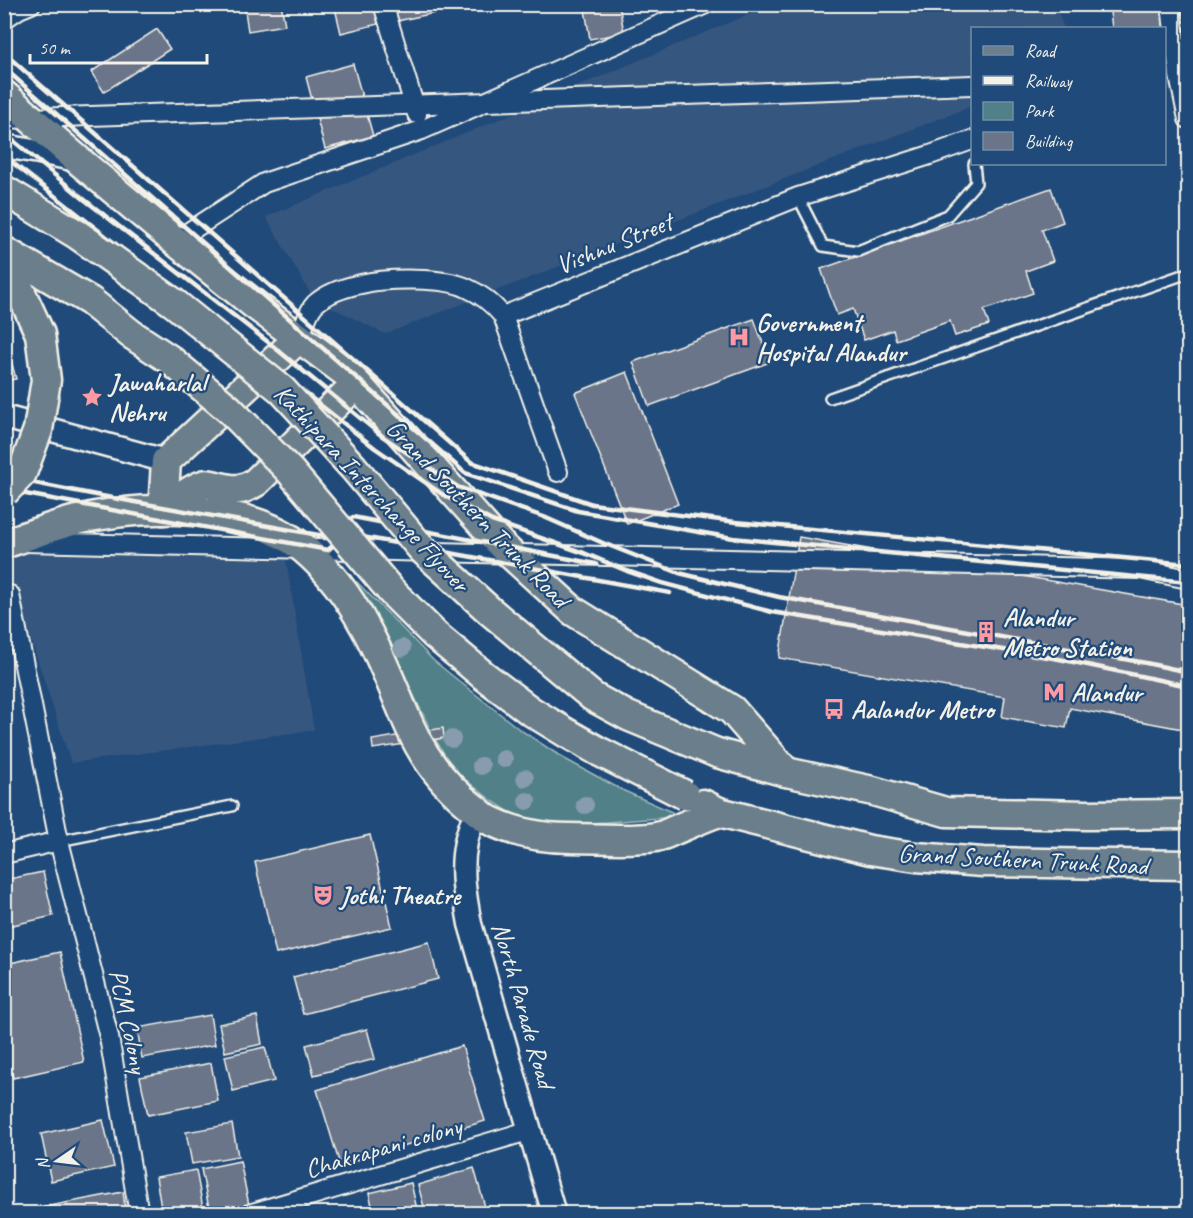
<svg xmlns="http://www.w3.org/2000/svg" width="1193" height="1218" viewBox="0 0 1193 1218" font-family="Caveat,sans-serif">
	<rect width="100%" height="100%" fill="#1f4a7a"/>
	<filter id="ink" filterUnits="userSpaceOnUse"><feTurbulence type="fractalNoise" baseFrequency=".0167" numOctaves="2"/><feDisplacementMap in="SourceGraphic" scale="12" xChannelSelector="R" yChannelSelector="G"/><feConvolveMatrix kernelMatrix="1 2 1 2 8 2 1 2 1" color-interpolation-filters="sRGB"/></filter>
	<g filter="url(#ink)">
		<g fill="#36577f">
			<path d="M771 5H1055L1064 28H972V106L385 334 313 298 266 217Z"/>
			<path d="M174 537 286 560 314 730 71 763 4 556Z"/>
		</g>
		<path fill="#518089" stroke="#a2b8b8" stroke-width="1.5" d="M357 582 434 661 519 729 563 758 622 790 672 812 673 817 607 822 548 825 517 817 491 800 462 777 446 757 435 739 381 628 354 586Z"/>
		<g fill="#6b758a" stroke="#f4f1e8" stroke-width="1.5">
			<path d="M244 4H281L285 25 248 31Z"/>
			<path d="M334 4H374L378 24 341 33Z"/>
			<path d="M388 4H453L454 9 392 22Z"/>
			<path d="M584 4H619L624 33 590 39Z"/>
			<path d="M1109 4H1164L1168 42H1164V28H1110H1112Z"/>
			<path d="M1180 4H1188V16L1182 17Z"/>
			<path d="M1188 26V51L1185 27Z"/>
			<path d="M157 29 170 49 104 92 91 72Z"/>
			<path d="M353 64 373 136 325 149 306 77Z"/>
			<path d="M1051 188 1063 222 1042 230 1053 261 1026 271 1033 293 984 310 989 325 955 336 950 321 896 340 893 330 864 340 853 309 837 315 821 269Z"/>
			<path d="M754 319 770 362 649 406 633 362Z"/>
			<path d="M7 345 16 379 4 381V346Z"/>
			<path d="M627 372 678 504 627 524 575 393Z"/>
			<path d="M799 537 1188 605V730L1070 708 1066 728 1002 717 1005 697 779 658Z"/>
			<path d="M443 728 444 738 373 749 372 740Z"/>
			<path d="M370 835 392 927 276 954 255 862Z"/>
			<path d="M43 872 53 916 4 927V880Z"/>
			<path d="M429 942 438 979 303 1014 293 977Z"/>
			<path d="M4 952H7L10 963 60 952 84 1062 13 1078 4 1042Z"/>
			<path d="M210 1015 215 1045 142 1058 137 1028Z"/>
			<path d="M257 1016 262 1044 225 1052 219 1024Z"/>
			<path d="M367 1029 375 1059 314 1075 306 1045Z"/>
			<path d="M462 1046 485 1121 340 1165 317 1090Z"/>
			<path d="M265 1047 274 1081 233 1091 225 1056Z"/>
			<path d="M211 1063 218 1101 148 1115 140 1077Z"/>
			<path d="M103 1120 114 1167 51 1181 41 1134Z"/>
			<path d="M232 1124 238 1156 192 1164 186 1132Z"/>
			<path d="M240 1161 249 1205 210 1213 201 1169Z"/>
			<path d="M474 1168 487 1214H426L418 1185Z"/>
			<path d="M196 1170 204 1214H162L156 1177Z"/>
			<path d="M411 1183 418 1214H374L369 1193Z"/>
			<path d="M123 1192 126 1214H46L44 1207Z"/>
		</g>
		<g fill="none" stroke-linecap="round" stroke-linejoin="round">
			<defs>
				<g id="service">
					<path d="M798 197 823 246 858 251 948 215 976 183 974 164"/>
					<path d="M830 398 1188 273"/>
					<path d="M59 841 232 806"/>
				</g>
				<g id="minor">
					<path d="M383 4 417 114"/>
					<path d="M1171 4 1179 76 1188 119"/>
					<path d="M4 19 19 9 31 4"/>
					<path d="M4 119 972 85"/>
					<path d="M175 241 264 183 422 130 706 4"/>
					<path d="M503 316 558 472"/>
					<path d="M299 338C304 328 307 312 315 304 327 293 346 287 361 284 385 278 445 277 467 288 481 294 493 304 503 316L798 197 930 155 972 140"/>
					<path d="M25 542 1140 569 1188 579"/>
					<path d="M10 595 59 841 109 1037 139 1214"/>
					<path d="M4 854 59 841"/>
					<path d="M249 1214 531 1130"/>
				</g>
				<g id="tertiary">
					<path d="M4 146 39 152 77 160"/>
					<path d="M4 417 166 461"/>
					<path d="M476 810C473 821 468 831 466 842 460 870 465 897 470 924L554 1214"/>
				</g>
				<g id="primary">
					<path d="M4 95 78 160 175 241 255 305 349 375 503 547 573 611 732 710 786 772"/>
					<path d="M163 510C174 502 190 489 203 485 207 483 212 485 216 486 234 490 240 492 256 482L356 384"/>
					<path d="M163 510 166 461 299 338"/>
					<path d="M4 544C27 536 50 527 73 521 141 504 248 502 304 549 329 570 350 599 365 627 383 659 395 694 410 727 425 761 447 788 476 810 481 814 486 819 491 821 516 833 543 838 570 838 597 838 631 841 656 837 663 836 670 832 677 829 691 823 705 817 719 812"/>
					<path d="M717 753 786 772 873 791 946 812 1087 815 1188 814"/>
					<path d="M703 804 719 812 870 850 916 857 983 862 1188 865"/>
				</g>
			</defs>
			<use href="#service" stroke="#f4f1e8" stroke-width="14"/>
			<use href="#minor" stroke="#f4f1e8" stroke-width="22"/>
			<use href="#tertiary" stroke="#f4f1e8" stroke-width="27"/>
			<use href="#primary" stroke="#f4f1e8" stroke-width="33"/>
			<use href="#service" stroke="#1f4a7a" stroke-width="9"/>
			<use href="#minor" stroke="#1f4a7a" stroke-width="18"/>
			<use href="#tertiary" stroke="#1f4a7a" stroke-width="22"/>
			<use href="#primary" stroke="#6b7e8b" stroke-width="28"/>
			<g stroke="#f4f1e8" stroke-width="4.5">
				<path d="M4 53 471 462 592 504 736 522 1188 564"/>
				<path d="M4 68 465 473 578 511 733 538 1188 582"/>
				<path d="M4 133 85 200 268 342 382 436 458 487 544 517 603 543 679 573 779 597 1146 663 1188 672"/>
				<path d="M4 156 375 448 442 494 492 521 584 553 627 571 662 583 772 612 1059 659 1188 686"/>
				<path d="M4 477 96 495 330 537 353 517 596 564"/>
				<path d="M4 490 328 550 346 534C454 553 562 574 670 593"/>
			</g>
			<defs>
				<g id="primary-bridge">
					<path d="M4 190 78 235 174 303 282 390 353 467 422 549 490 611 593 697 628 716 717 753"/>
					<path d="M4 251 90 301 131 334 169 359 229 409 290 471 392 592 435 635 483 675 529 710 565 732 600 752 685 795"/>
					<path d="M4 256 40 334 46 380 38 430 22 473 4 492"/>
				</g>
			</defs>
			<use href="#primary-bridge" stroke="#f4f1e8" stroke-width="33" stroke-linecap="butt"/>
			<use href="#primary-bridge" stroke="#6b7e8b" stroke-width="28"/>
		</g>
		<g fill="#879caf">
			<circle cx="402" cy="648" r="9"/>
			<circle cx="452" cy="739" r="9"/>
			<circle cx="504" cy="759" r="9"/>
			<circle cx="481" cy="766" r="9"/>
			<circle cx="525" cy="778" r="9"/>
			<circle cx="527" cy="801" r="9"/>
			<circle cx="585" cy="805" r="9"/>
		</g>
	</g>
	<defs>
		<symbol id="hospital-bare" viewBox="-9 -9 18 18"><path d="M-5-5h3v3.5h4V-5h3V5h-3V1.5h-4V5h-3Z" fill="#ff9aa2" stroke="#1f4a7a" stroke-width="2.5" paint-order="stroke"/></symbol>
		<symbol id="sight-bare" viewBox="-9 -9 18 18"><path d="M0-6L1.8-2.2L6-1.7L2.9 1.2L3.7 5.4L0 3.3L-3.7 5.4L-2.9 1.2L-6-1.7L-1.8-2.2Z" fill="#ff9aa2" stroke="#1f4a7a" stroke-width="2.5" paint-order="stroke"/></symbol>
		<symbol id="building-bare" viewBox="-9 -9 18 18"><path d="M-4-6H4V6H1V3H-1V6H-4ZM-2.5-4.3h1.7v1.8h-1.7ZM.8-4.3h1.7v1.8H.8ZM-2.5-1h1.7V.8h-1.7ZM.8-1h1.7V.8H.8Z" fill="#ff9aa2" stroke="#1f4a7a" stroke-width="2.5" paint-order="stroke"/></symbol>
		<symbol id="metro-bare" viewBox="-9 -9 18 18"><path d="M-5.5 5V-5H-3L0 0L3-5H5.5V5H3V-.5L0 4L-3-.5V5Z" fill="#ff9aa2" stroke="#1f4a7a" stroke-width="2.5" paint-order="stroke"/></symbol>
		<symbol id="bus-bare" viewBox="-9 -9 18 18"><path d="M-5-6H5V4H4V6H2V4H-2V6H-4V4H-5ZM-3.5-4V0h7V-4ZM-3.5 1.2v1.5H-2V1.2ZM2 1.2v1.5H3.5V1.2Z" fill="#ff9aa2" stroke="#1f4a7a" stroke-width="2.5" paint-order="stroke"/></symbol>
		<symbol id="theatre-bare" viewBox="-9 -9 18 18"><path d="M-5-5.5Q0-4 5-5.5V0Q5 5 0 6Q-5 5-5 0ZM-3.3-2.5H-1v1.5H-3.3ZM1-2.5H3.3v1.5H1ZM-2.8 1Q0 5.5 2.8 1Z" fill="#ff9aa2" stroke="#1f4a7a" stroke-width="2.5" paint-order="stroke"/></symbol>
	</defs>
	<g fill-rule="evenodd">
		<use href="#hospital-bare" x="724" y="322" width="30" height="30"/>
		<use href="#sight-bare" x="77" y="382" width="30" height="30"/>
		<use href="#building-bare" x="971" y="617" width="30" height="30"/>
		<use href="#metro-bare" x="1039" y="677" width="30" height="30"/>
		<use href="#bus-bare" x="819" y="694" width="30" height="30"/>
		<use href="#theatre-bare" x="308" y="880" width="30" height="30"/>
	</g>
	<g text-anchor="middle" stroke-width="4.5" stroke-linejoin="round" paint-order="stroke">
		<g font-size="26" fill="#f4f1e8" stroke="#1f4a7a">
			<text transform="translate(614 243) rotate(-22)" y="9">Vishnu Street</text>
			<text transform="translate(372 488) rotate(47)" y="9">Kathipara Interchange Flyover</text>
			<text transform="translate(478 513) rotate(46)" y="9">Grand Southern Trunk Road</text>
			<text transform="translate(1023 859) rotate(3)" y="9">Grand Southern Trunk Road</text>
			<text transform="translate(524 1005) rotate(74)" y="9">North Parade Road</text>
			<text transform="translate(129 1021) rotate(78)" y="9">PCM Colony</text>
			<text transform="translate(383 1147) rotate(-16)" y="9">Chakrapani colony</text>
		</g>
		<g font-size="26" font-weight="bold" fill="#f4f1e8" stroke="#1f4a7a" text-anchor="start">
			<text x="756" y="331">Government<tspan x="756" dy="30">Hospital Alandur</tspan></text>
			<text x="109" y="391">Jawaharlal<tspan x="109" dy="30">Nehru</tspan></text>
			<text x="1003" y="626">Alandur<tspan x="1003" dy="30">Metro Station</tspan></text>
			<text x="1071" y="701">Alandur</text>
			<text x="851" y="718">Aalandur Metro</text>
			<text x="340" y="904">Jothi Theatre</text>
		</g>
	</g>
	<rect width="1193" height="1218" fill="none" stroke="#1f4a7a" stroke-width="24"/>
	<rect x="12" y="12" width="1169" height="1194" fill="none" stroke="#f4f1e8" stroke-width="2" filter="url(#ink)"/>
	<rect x="971" y="27" width="195" height="138" fill="#1f4a7a" stroke="#748da6" stroke-width="1.5"/>
	<rect x="983" y="46" width="30" height="9" fill="#6b7e8b" stroke="#748da6" stroke-width="1.5"/>
	<text x="1025" y="57" font-size="18" fill="#f4f1e8">Road</text>
	<rect x="983" y="76" width="30" height="9" fill="#f4f1e8" stroke="#748da6" stroke-width="1.5"/>
	<text x="1025" y="87" font-size="18" fill="#f4f1e8">Railway</text>
	<rect x="983" y="102" width="30" height="18" fill="#518089" stroke="#748da6" stroke-width="1.5"/>
	<text x="1025" y="117" font-size="18" fill="#f4f1e8">Park</text>
	<rect x="983" y="132" width="30" height="18" fill="#6b758a" stroke="#748da6" stroke-width="1.5"/>
	<text x="1025" y="147" font-size="18" fill="#f4f1e8">Building</text>
	<g transform="translate(57 1161) rotate(256)" stroke="#1f4a7a" stroke-width="4.5" paint-order="stroke">
	<path d="M0-4.5L10 22L0 15L-10 22Z" fill="#f4f1e8"/>
	<text y="-9" font-size="16" font-weight="bold" text-anchor="middle" fill="#f4f1e8">N</text>
	</g>
	<path d="M30 54v9h177v-9" fill="none" stroke="#f4f1e8" stroke-width="3"/>
	<text x="39" y="54" font-size="18" fill="#f4f1e8" stroke="#1f4a7a" stroke-width="4.5" paint-order="stroke">50 m</text>
</svg>
